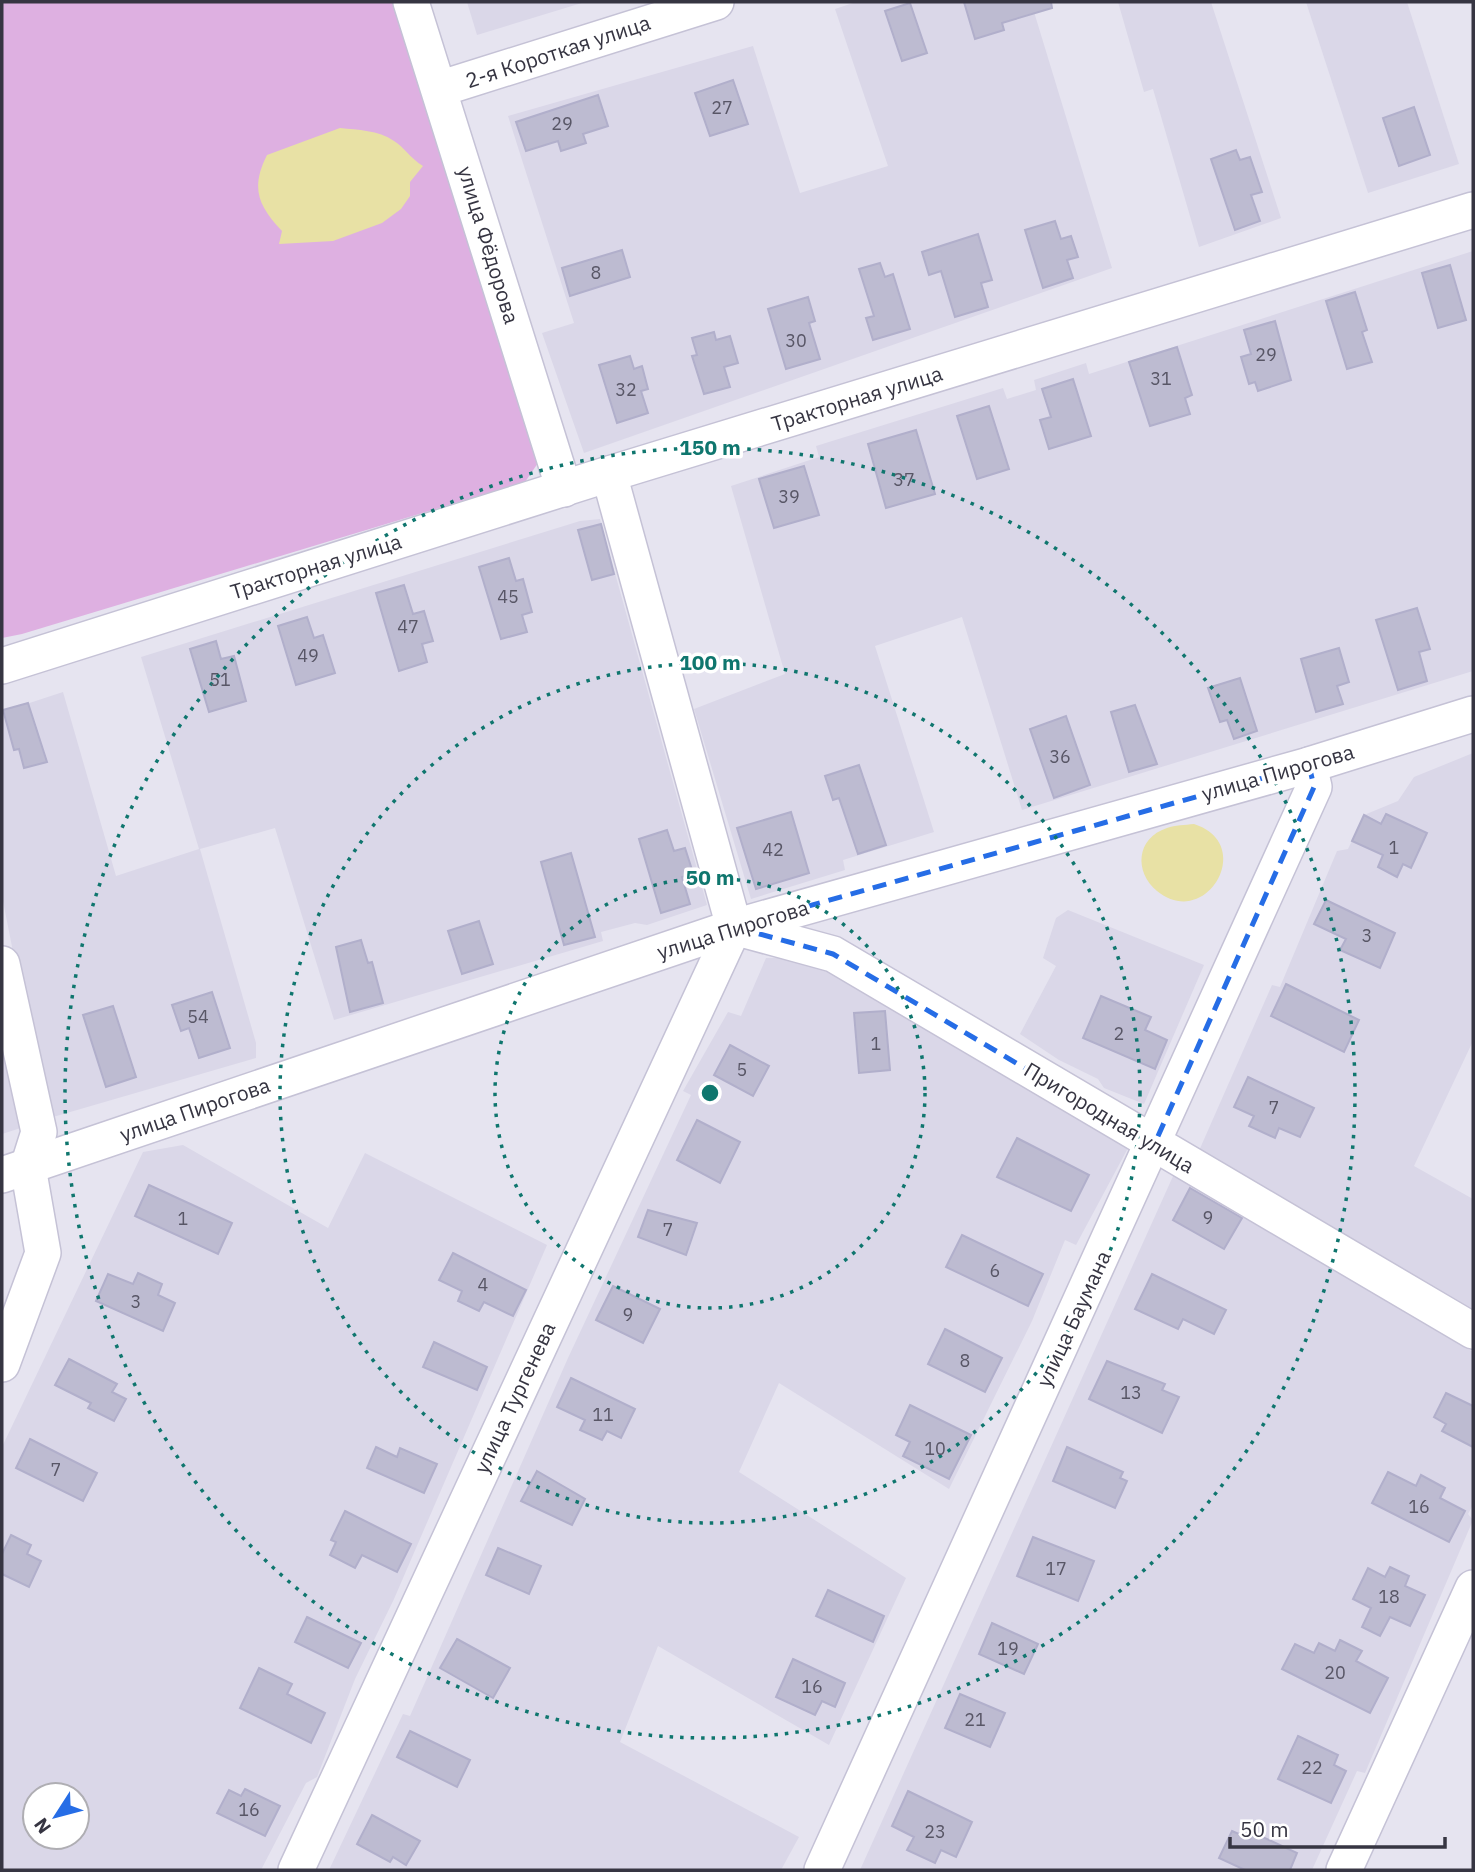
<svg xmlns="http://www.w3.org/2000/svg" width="1475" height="1872" viewBox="0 0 1475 1872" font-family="'IBM Plex Sans',sans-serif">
	<rect width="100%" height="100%" fill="#e6e4f0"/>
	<g fill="#dad7e8" fill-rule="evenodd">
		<path d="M467 2H585L477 35Z"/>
		<path d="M856 2H1031L1112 268 584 453 542 333 574 323 508 116 753 46 800 193 888 166 835 9Z"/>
		<path d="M1118 2H1211L1281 218 1199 247 1153 89 1144 92Z"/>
		<path d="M1306 2H1407L1459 164 1368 193Z"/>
		<path d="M1473 251V671L1022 810 962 617 875 646 934 832 843 860 845 870 751 899 694 709 785 674 731 486 819 457 816 446 1003 388 1007 399 1036 390 1034 380 1086 363 1089 374Z"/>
		<path d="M600 519 707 905 647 925 635 923 601 932 603 941 334 1020 275 828 200 849 256 1043V1058L53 1117 31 1043 2 896V712L63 692 116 876 199 849 141 657 580 521Z"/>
		<path d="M1473 753V1041L1414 1166 1473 1199V1315L1198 1153 1272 985 1280 987 1337 851 1348 849 1364 815 1398 801 1414 777Z"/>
		<path d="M1068 910 1204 965 1144 1104 1104 1088 1098 1079 1059 1060 1020 1034 1056 966 1043 958 1056 918Z"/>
		<path d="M766 958H806L834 970 961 1051 1128 1148 1076 1245 1065 1240 1032 1321 949 1489 779 1383 739 1472 906 1578 829 1745 658 1646 620 1742 799 1837 781 1870H329L403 1714 410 1716 568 1358 691 1095 683 1091 728 1012 741 1016Z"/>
		<path d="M2 1011 30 1125 2 1134Z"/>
		<path d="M183 1145 328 1228 365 1153 547 1245 394 1599 355 1679 317 1777 306 1783 261 1870H2V1447L143 1152ZM35 1795H77V1837H35Z"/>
		<path d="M1174 1174 1473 1352V1505L1468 1514 1473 1520 1365 1773 1357 1771 1312 1870H860Z"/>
	</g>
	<path fill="#deb0e1" d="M2 2H394L540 460 525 482 22 634 2 638Z"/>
	<g fill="#e8e1a5">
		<path d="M340 128C358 130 378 130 394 141 404 147 410 158 423 166L410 182V196L401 209 382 223 333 241 279 244 282 231C257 205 251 187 267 155Z"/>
		<path d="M1194 824C1257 844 1206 931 1157 891 1134 872 1136 838 1167 828 1175 825 1185 825 1194 824Z"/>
	</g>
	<g fill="#bdbbd1" stroke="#b1afcb" stroke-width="2">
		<path d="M964 2H1051L1052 8 1002 23 1004 30 975 39Z"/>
		<path d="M910 3 927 53 902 61 885 11Z"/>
		<path d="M733 80 748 124 710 136 695 93Z"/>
		<path d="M598 95 608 126 583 134 586 143 561 151 558 141 526 151 516 122Z"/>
		<path d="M1414 107 1430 155 1399 166 1383 118Z"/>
		<path d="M1236 150 1240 160 1250 157 1262 192 1251 195 1260 221 1235 230 1211 159Z"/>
		<path d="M1055 221 1061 239 1071 236 1078 257 1067 260 1073 278 1043 288 1025 230Z"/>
		<path d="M978 234 992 280 981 283 988 307 955 317 941 271 929 275 922 252Z"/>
		<path d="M622 250 630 277 570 296 562 268Z"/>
		<path d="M880 263 885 277 893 274 910 329 873 340 866 318 874 316 859 269Z"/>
		<path d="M1450 265 1466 320 1438 328 1422 273Z"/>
		<path d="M1355 292 1367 330 1362 332 1372 362 1347 369 1326 301Z"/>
		<path d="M808 297 815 321 809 323 820 359 786 369 768 309Z"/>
		<path d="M1275 321 1291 380 1258 391 1255 382 1249 384 1241 357 1251 354 1244 330Z"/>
		<path d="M714 332 716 340 730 336 738 363 724 367 730 387 704 394 692 356 697 355 692 338Z"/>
		<path d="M1177 347 1192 395 1185 398 1190 414 1150 426 1129 362Z"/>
		<path d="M630 356 634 369 642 366 648 389 641 391 648 413 617 423 599 365Z"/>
		<path d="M1073 379 1091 436 1049 449 1040 420 1051 417 1042 389Z"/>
		<path d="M989 406 1009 469 977 479 957 416Z"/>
		<path d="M916 430 935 494 886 508 868 444Z"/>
		<path d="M804 466 819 515 774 528 759 479Z"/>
		<path d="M601 524 614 574 592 580 578 530Z"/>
		<path d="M509 558 516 581 523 579 532 612 522 615 527 632 501 639 479 567Z"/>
		<path d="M404 585 413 614 424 611 433 641 422 644 427 662 399 671 376 593Z"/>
		<path d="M1417 608 1430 649 1419 652 1427 681 1398 690 1376 620Z"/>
		<path d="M307 617 314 638 323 635 335 673 296 685 278 626Z"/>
		<path d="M216 641 221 659 234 656 246 701 209 712 190 649Z"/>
		<path d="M1339 648 1349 682 1337 686 1343 704 1316 712 1301 659Z"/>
		<path d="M1240 678 1257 731 1234 739 1227 720 1220 722 1208 688Z"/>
		<path d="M28 703 47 762 24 768 19 749 14 750 3 710Z"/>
		<path d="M1135 705 1157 764 1129 772 1111 712Z"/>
		<path d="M1066 716 1090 785 1054 798 1030 729Z"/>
		<path d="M859 765 886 845 858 854 839 798 833 800 825 776Z"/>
		<path d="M791 812 809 873 756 889 737 828Z"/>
		<path d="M1386 814 1427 833 1411 868 1403 864 1397 877 1378 867 1383 855 1352 841 1364 815 1381 824Z"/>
		<path d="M667 830 674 851 685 848 693 873 682 877 690 904 661 913 639 839Z"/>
		<path d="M571 853 595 937 564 945 541 862Z"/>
		<path d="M1326 900 1395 933 1380 968 1340 950 1346 939 1314 924Z"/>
		<path d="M479 921 493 964 462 974 448 931Z"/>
		<path d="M361 940 368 963 372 962 383 1003 350 1012 336 947Z"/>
		<path d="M1286 984 1359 1020 1344 1052 1271 1016Z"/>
		<path d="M212 992 230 1048 199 1058 189 1028 181 1031 172 1005Z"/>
		<path d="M1101 996 1151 1017 1145 1030 1167 1040 1155 1069 1083 1038Z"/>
		<path d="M113 1006 136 1077 106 1087 83 1015Z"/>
		<path d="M885 1011 890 1070 859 1073 854 1013Z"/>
		<path d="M730 1045 769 1066 753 1096 714 1075Z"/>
		<path d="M1248 1077 1314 1108 1300 1137 1279 1128 1275 1138 1249 1126 1254 1116 1234 1107Z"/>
		<path d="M697 1120 740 1142 720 1183 677 1160Z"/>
		<path d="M1017 1138 1089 1175 1071 1211 997 1177Z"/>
		<path d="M149 1185 232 1223 218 1254 135 1216Z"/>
		<path d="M1190 1188 1242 1218 1224 1249 1173 1220Z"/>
		<path d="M648 1210 697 1223 686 1255 638 1237Z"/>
		<path d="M962 1235 1043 1274 1028 1306 946 1267Z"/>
		<path d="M453 1253 526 1290 513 1316 484 1302 479 1311 458 1301 462 1291 439 1280Z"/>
		<path d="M138 1273 162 1284 158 1295 175 1303 163 1331 96 1301 108 1274 133 1284Z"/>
		<path d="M1152 1274 1226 1310 1214 1334 1183 1319 1178 1329 1135 1309Z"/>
		<path d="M613 1286 660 1309 643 1343 596 1320Z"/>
		<path d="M945 1329 1002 1358 985 1392 928 1364Z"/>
		<path d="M434 1342 487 1367 477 1390 423 1367Z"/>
		<path d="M69 1359 117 1384 112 1392 126 1399 114 1421 88 1408 91 1403 55 1385Z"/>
		<path d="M1107 1361 1165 1384 1162 1390 1179 1397 1162 1433 1089 1399Z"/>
		<path d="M571 1378 635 1409 621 1438 607 1431 602 1440 580 1430 585 1420 557 1407Z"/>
		<path d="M1446 1393 1473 1406V1447L1442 1431 1446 1424 1434 1417Z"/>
		<path d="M910 1405 971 1435 949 1479 903 1456 910 1442 896 1435Z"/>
		<path d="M30 1439 97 1473 83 1501 16 1468Z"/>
		<path d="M376 1447 397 1457 400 1448 437 1464 424 1493 367 1468Z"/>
		<path d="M1067 1447 1123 1472 1120 1478 1127 1481 1115 1508 1053 1481Z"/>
		<path d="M537 1471 585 1499 572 1525 521 1501Z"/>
		<path d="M1388 1472 1416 1486 1421 1475 1445 1488 1440 1498 1465 1511 1449 1542 1372 1503Z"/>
		<path d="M345 1511 411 1544 397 1572 362 1555 355 1568 330 1555 336 1542 331 1540Z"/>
		<path d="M11 1535 31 1545 27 1554 41 1561 29 1587 2 1574V1554Z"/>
		<path d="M1033 1537 1094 1561 1078 1601 1017 1576Z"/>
		<path d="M498 1548 541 1566 529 1594 486 1575Z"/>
		<path d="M1390 1567 1409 1576 1405 1586 1425 1595 1410 1626 1390 1617 1380 1636 1362 1627 1371 1608 1353 1599 1368 1568 1385 1577Z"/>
		<path d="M828 1590 884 1616 873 1642 816 1616Z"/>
		<path d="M307 1617 361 1643 348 1668 295 1642Z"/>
		<path d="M992 1623 1038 1644 1024 1674 979 1654Z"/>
		<path d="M457 1639 510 1668 493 1698 440 1668Z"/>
		<path d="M1340 1640 1362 1651 1356 1661 1388 1678 1370 1713 1282 1669 1295 1644 1314 1653 1319 1643 1335 1651Z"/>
		<path d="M793 1659 845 1683 835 1707 822 1701 815 1715 776 1697Z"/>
		<path d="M259 1668 292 1684 287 1694 325 1713 311 1743 240 1708Z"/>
		<path d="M960 1694 1005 1713 990 1747 945 1728Z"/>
		<path d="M410 1731 470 1760 457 1787 397 1757Z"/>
		<path d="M1298 1736 1338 1755 1334 1765 1346 1771 1331 1803 1278 1779Z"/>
		<path d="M245 1789 280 1806 265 1836 217 1813 229 1790 241 1796Z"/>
		<path d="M908 1791 972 1822 956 1857 941 1850 935 1863 907 1850 914 1837 892 1826Z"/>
		<path d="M372 1815 420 1841 406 1865 393 1857 390 1862 357 1844Z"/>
		<path d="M1232 1831 1250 1839 1254 1833 1297 1853 1290 1870H1245L1219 1858Z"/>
	</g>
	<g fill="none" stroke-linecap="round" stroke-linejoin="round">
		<defs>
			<g id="minor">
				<path d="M411 2 564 489"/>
				<path d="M439 89 716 2"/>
				<path d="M609 474 734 927"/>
				<path d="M2 666 609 474 1473 210"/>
				<path d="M734 927 833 954 1473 1331"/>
				<path d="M2 964 39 1132 28 1167 43 1253 2 1364"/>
				<path d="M2 1175 734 927 1309 765 1473 714"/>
				<path d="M296 1870 734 927"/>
				<path d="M822 1870 1314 787 1309 765"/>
				<path d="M1344 1870 1473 1588"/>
			</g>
		</defs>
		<use href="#minor" stroke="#c5c2d6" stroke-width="38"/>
		<use href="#minor" stroke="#fff" stroke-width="35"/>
	</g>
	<path fill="none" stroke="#266de6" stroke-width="5" stroke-dasharray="14 9" stroke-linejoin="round" d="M1309 765 1314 787 1154 1145 833 954 734 927Z"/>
	<g fill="none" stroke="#0f766e" stroke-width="3.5" stroke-dasharray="3.5 7">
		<circle cx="710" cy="1093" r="215"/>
		<circle cx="710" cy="1093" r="430"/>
		<circle cx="710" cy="1093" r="645"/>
	</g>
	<g text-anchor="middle" stroke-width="7" stroke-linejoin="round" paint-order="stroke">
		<g font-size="18" fill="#585666">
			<text x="722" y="114">27</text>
			<text x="562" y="130">29</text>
			<text x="596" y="279">8</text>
			<text x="796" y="347">30</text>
			<text x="1266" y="361">29</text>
			<text x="1161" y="385">31</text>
			<text x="626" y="396">32</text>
			<text x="904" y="486">37</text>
			<text x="789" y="503">39</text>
			<text x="508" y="603">45</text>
			<text x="408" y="633">47</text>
			<text x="308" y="662">49</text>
			<text x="220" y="686">51</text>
			<text x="1060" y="763">36</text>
			<text x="1394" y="854">1</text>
			<text x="773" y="856">42</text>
			<text x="1367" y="942">3</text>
			<text x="198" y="1023">54</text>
			<text x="1119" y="1040">2</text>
			<text x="876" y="1050">1</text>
			<text x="742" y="1076">5</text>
			<text x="1274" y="1114">7</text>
			<text x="1208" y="1224">9</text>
			<text x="183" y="1225">1</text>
			<text x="668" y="1236">7</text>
			<text x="995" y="1277">6</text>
			<text x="483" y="1291">4</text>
			<text x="136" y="1308">3</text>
			<text x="628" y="1321">9</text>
			<text x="965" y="1367">8</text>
			<text x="1131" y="1399">13</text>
			<text x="603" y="1421">11</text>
			<text x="935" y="1455">10</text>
			<text x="56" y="1476">7</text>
			<text x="1419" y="1513">16</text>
			<text x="1056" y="1575">17</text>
			<text x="1389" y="1603">18</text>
			<text x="1008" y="1655">19</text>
			<text x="1335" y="1679">20</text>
			<text x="812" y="1693">16</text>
			<text x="975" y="1726">21</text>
			<text x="1312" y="1774">22</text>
			<text x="249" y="1816">16</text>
			<text x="935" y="1838">23</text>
		</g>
		<g font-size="21" fill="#363542" stroke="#fff">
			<text transform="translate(558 52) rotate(-18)" y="7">2-я Короткая улица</text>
			<text transform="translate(488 245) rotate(73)" y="7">улица Фёдорова</text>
			<text transform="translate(857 399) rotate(-17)" y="7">Тракторная улица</text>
			<text transform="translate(316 567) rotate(-17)" y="7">Тракторная улица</text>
			<text transform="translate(1278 773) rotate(-16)" y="7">улица Пирогова</text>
			<text transform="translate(733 930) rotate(-17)" y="7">улица Пирогова</text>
			<text transform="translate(195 1110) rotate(-19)" y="7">улица Пирогова</text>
			<text transform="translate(1109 1118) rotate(31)" y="7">Пригородная улица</text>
			<text transform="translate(1074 1319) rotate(-65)" y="7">улица Баумана</text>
			<text transform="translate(515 1398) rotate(-65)" y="7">улица Тургенева</text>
		</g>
	</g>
	<circle cx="710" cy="1093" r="10" fill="#0f766e" stroke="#fff" stroke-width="3.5"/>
	<g font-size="21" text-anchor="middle" font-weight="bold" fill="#0f766e" stroke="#fff" stroke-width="7" stroke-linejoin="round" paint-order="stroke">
		<text x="710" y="455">150 m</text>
		<text x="710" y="670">100 m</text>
		<text x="710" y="885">50 m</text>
	</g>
	<rect width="1475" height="1872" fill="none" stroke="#363542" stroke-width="7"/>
	<g transform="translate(56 1816) rotate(234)"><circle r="33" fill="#ffffff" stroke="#afaeb3" stroke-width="2"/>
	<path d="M0-5L12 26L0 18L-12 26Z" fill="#266de6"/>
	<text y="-10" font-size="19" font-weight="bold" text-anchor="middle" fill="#363542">N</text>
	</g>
	<path d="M1230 1837v10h215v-10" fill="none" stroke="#363542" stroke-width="3.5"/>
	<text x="1240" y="1837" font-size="21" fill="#363542" stroke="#ffffff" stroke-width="5" paint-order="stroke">50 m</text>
</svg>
